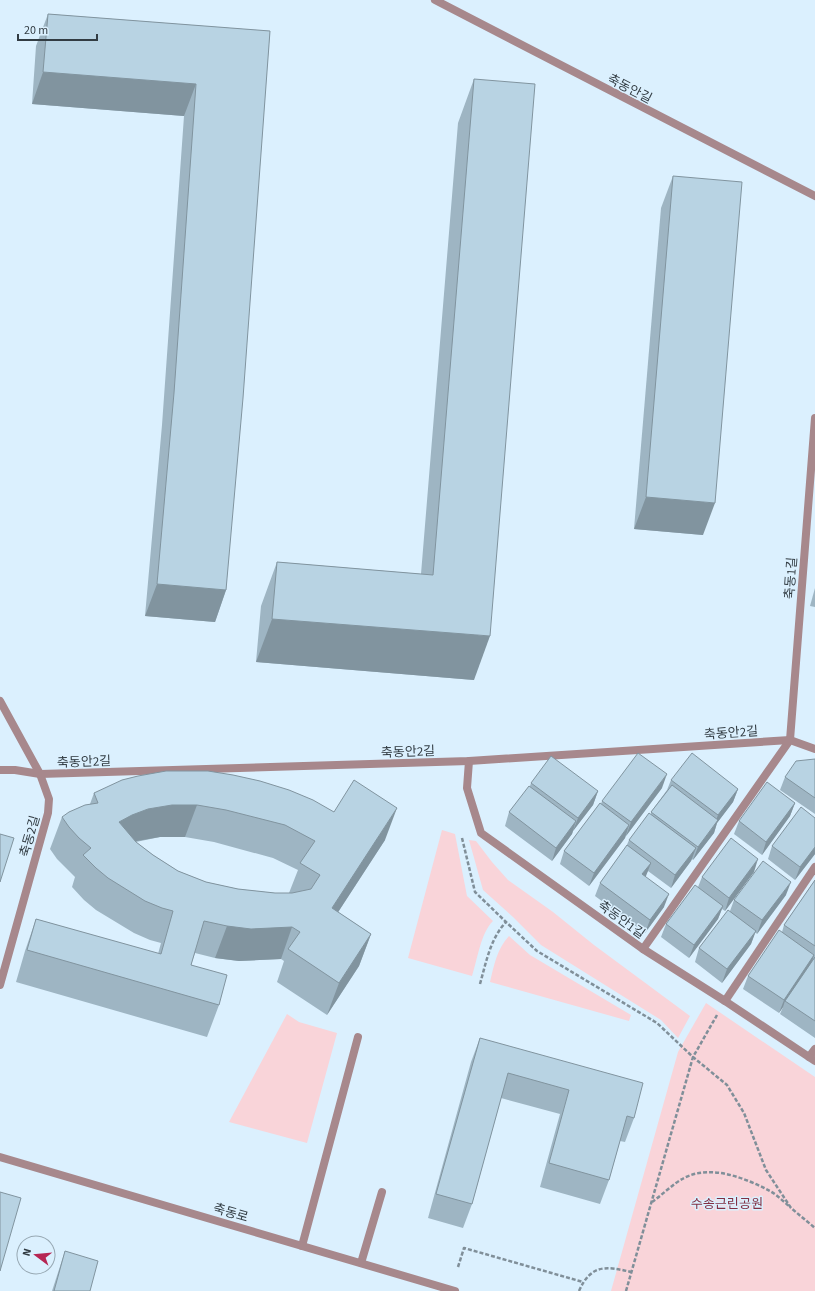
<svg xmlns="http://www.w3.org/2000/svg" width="815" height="1291" viewBox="0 0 815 1291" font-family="'Source Sans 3','Noto Sans KR',sans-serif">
	<rect width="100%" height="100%" fill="#dbf0fe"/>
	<g fill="#f9d4d9">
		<path d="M442 830 455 834 467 896 493 921C481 932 477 961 472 976L408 958Z"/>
		<path d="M469 840 476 841 492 862 508 880 553 912 594 945 690 1016 678 1038 661 1020 541 945 513 917 483 890Z"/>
		<path d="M509 936 530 955 631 1015 629 1021 490 982C494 965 497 949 509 936Z"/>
		<path d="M706 1003 815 1077V1291H611L678 1052Z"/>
		<path d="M287 1014 299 1022 337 1033 307 1143 229 1122Z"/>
	</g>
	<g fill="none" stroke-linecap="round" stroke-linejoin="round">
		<g stroke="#808f99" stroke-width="2.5" stroke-dasharray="4 2" stroke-linecap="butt">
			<path d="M462 838 475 892 506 922 537 951 657 1023 693 1057 727 1085 744 1113 766 1170 791 1208 815 1228"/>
			<path d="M480 984C486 963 490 939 506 922"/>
			<path d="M652 1202C662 1195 674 1183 684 1178 711 1164 745 1178 770 1191 777 1195 783 1201 789 1206"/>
			<path d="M458 1267 464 1248 583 1282"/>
			<path d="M579 1291C591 1264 606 1266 631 1272"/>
			<path d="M626 1291 693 1057 717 1015"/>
		</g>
		<g stroke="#a7888c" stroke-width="8">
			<path d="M643 949 790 740"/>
			<path d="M725 1001 815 867"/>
			<path d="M809 1057 815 1049"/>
			<path d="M302 1246 358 1037"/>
			<path d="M361 1263 382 1192"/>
		</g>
		<g stroke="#a7888c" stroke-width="8">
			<path d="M435 0 815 196"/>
			<path d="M0 701 40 774 49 799 48 813 0 985"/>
			<path d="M790 740 815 418"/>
			<path d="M469 761 467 788 481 833 643 949 725 1001 815 1061"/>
			<path d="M0 770H15L40 774 469 761 790 740 815 749"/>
		</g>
		<path stroke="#a7888c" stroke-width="8" d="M0 1157 455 1291"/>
	</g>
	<g fill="#9eb5c3" fill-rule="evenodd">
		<path d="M48 14 270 31 226 590 215 622 145 616 162 425 184 116 32 104 36 46Z"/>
		<path d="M474 79V680L256 662 261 606 277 562 421 574 458 123Z"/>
		<path d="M673 176 703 535 634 529 661 208Z"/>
		<path d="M815 588V607L810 606Z"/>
		<path d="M815 759V814L780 790 785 777Z"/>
		<path d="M671 780 738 789 733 802 717 823 714 833 693 860 692 859 691 861 671 888 648 871 645 876 664 907 645 933 595 896 600 883 626 847 629 840 651 814V812L667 790Z"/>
		<path d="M531 783 598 791 593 805 573 831 572 834 552 861 505 826 509 812 530 786Z"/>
		<path d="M662 788 626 836V835L625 838 589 886 560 864 564 851 601 804 602 801Z"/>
		<path d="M94 793 334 812 385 840 338 912 371 934 359 966 327 1015 277 982 284 961 281 959 239 961 215 958 195 953 191 965 219 1005 207 1037 16 982 25 951 36 919 158 954 161 943 150 940 134 933 96 910 84 900 72 887 75 877 57 859 50 849 62 817 90 804ZM160 837H185L214 842 273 858 298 870 289 893H275L238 889 206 882 178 871 153 855 136 842Z"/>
		<path d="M795 803 790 816 762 855 734 834 739 821Z"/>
		<path d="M815 818V854L795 880 768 859 772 846Z"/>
		<path d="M754 872 725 911 722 909 718 919 689 958 661 937 666 924 698 887 702 877Z"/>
		<path d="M815 880V1038L780 1014 783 1007 779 1013 743 989 748 976 782 932 784 925Z"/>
		<path d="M786 895 757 934 755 932 751 944 722 983 695 962 699 948 730 911 734 900Z"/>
		<path d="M480 1038 634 1118 625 1142 620 1141 609 1180 600 1204 540 1187 560 1114 501 1098 472 1204 463 1228 428 1218 471 1062Z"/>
		<path d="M65 1251 90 1291H52Z"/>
	</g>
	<g fill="#81949f">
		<path d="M43 72 196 84 184 116 32 104Z"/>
		<path d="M646 497 715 503 703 535 634 529Z"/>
		<path d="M157 584 226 590 215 622 145 616Z"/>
		<path d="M272 619 490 636 474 680 256 662Z"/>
		<path d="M667 774 662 788 626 836 631 822Z"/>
		<path d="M738 789 733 802 717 823 714 833 693 860 698 847 714 826 718 815Z"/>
		<path d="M598 791 593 805 573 831 578 818Z"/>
		<path d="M795 803 790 816 762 855 766 842Z"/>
		<path d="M172 805H197L185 837H160L137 841 120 847 119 822 132 815 148 809Z"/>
		<path d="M397 808 385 840 320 940 332 908Z"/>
		<path d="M576 821 572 834 552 861 556 848Z"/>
		<path d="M629 825 625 838 589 886 594 873Z"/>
		<path d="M815 847V854L795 880 800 867Z"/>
		<path d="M696 848 691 861 671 888 675 875Z"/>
		<path d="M758 859 754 872 725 911 729 898Z"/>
		<path d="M651 863 646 876 637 887 642 874Z"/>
		<path d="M791 882 786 895 757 934 762 920Z"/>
		<path d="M669 894 664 907 645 933 650 920Z"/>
		<path d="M723 906 718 919 689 958 694 945Z"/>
		<path d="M227 926 292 927 281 959 239 961 215 958Z"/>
		<path d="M756 931 751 944 722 983 727 969Z"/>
		<path d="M371 934 359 966 327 1015 339 983Z"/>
		<path d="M814 955 810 968 785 1001 783 1007 779 1013 784 1000Z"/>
	</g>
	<g fill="#b8d3e3" stroke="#81949f" fill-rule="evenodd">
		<path d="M48 14 270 31 243 398 226 590 157 584 174 393 196 84 43 72Z"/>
		<path d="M474 79 535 84 490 636 272 619 277 562 433 575Z"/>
		<path d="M673 176 742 182 715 503 646 497Z"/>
		<path d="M638 753 667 774 631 822 602 801Z"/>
		<path d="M692 753 738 789 718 815 671 780Z"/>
		<path d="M551 756 598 791 578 818 531 783Z"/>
		<path d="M815 759V798L785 777 796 761Z"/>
		<path d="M166 771H208L233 775 260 781 289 790 313 800 334 812 354 780 397 808 332 908 371 934 339 983 288 949 300 932 292 927 251 929 227 926 204 921 191 965 227 975 219 1005 27 950 36 919 161 954 173 911 162 908 145 901 108 878 96 868 83 855 91 848 79 838 69 827 62 817 69 812 85 805 98 803 94 793 122 780 138 776ZM172 805H197L226 810 285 825 315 841 300 863 320 875 311 889 292 893H275L238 889 206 882 178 871 153 855 136 842 119 822 132 815 148 809Z"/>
		<path d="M767 782 795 803 766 842 739 821Z"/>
		<path d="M672 785 718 820 698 847 651 812Z"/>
		<path d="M529 786 576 821 556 848 509 812Z"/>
		<path d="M600 803 629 825 594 873 564 851Z"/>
		<path d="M801 807 815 818V847L800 867 772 846Z"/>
		<path d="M649 813 696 848 675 875 629 840Z"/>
		<path d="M0 834 14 838 0 882Z"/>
		<path d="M731 838 758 859 729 898 702 877Z"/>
		<path d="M627 845 651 863 642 874 669 894 650 920 600 883Z"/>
		<path d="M763 861 791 882 762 920 734 900Z"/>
		<path d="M815 880V946L784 925Z"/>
		<path d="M695 885 723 906 694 945 666 924Z"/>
		<path d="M728 910 756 931 727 969 699 948Z"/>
		<path d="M779 930 814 955 784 1000 748 976Z"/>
		<path d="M815 957V1021L785 1001Z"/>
		<path d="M480 1038 643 1083 634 1118 627 1116 609 1180 549 1163 569 1090 508 1073 472 1204 436 1194Z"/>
		<path d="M0 1192 21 1198 0 1271Z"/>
		<path d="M65 1251 98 1261 90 1291H54Z"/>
	</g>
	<g text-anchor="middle" stroke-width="3" stroke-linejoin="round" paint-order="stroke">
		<g font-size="13" fill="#323c43" stroke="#dbf0fe">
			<text transform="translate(630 88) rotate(27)" y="5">축동안길</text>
			<text transform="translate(790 578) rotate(-86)" y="5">축동1길</text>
			<text transform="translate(731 732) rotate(-4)" y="5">축동안2길</text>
			<text transform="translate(408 751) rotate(-2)" y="5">축동안2길</text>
			<text transform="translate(84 761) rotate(-2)" y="5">축동안2길</text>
			<text transform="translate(29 836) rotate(-74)" y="5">축동2길</text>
			<text transform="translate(622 919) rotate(36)" y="5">축동안1길</text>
			<text transform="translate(231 1212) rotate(16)" y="5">축동로</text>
		</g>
		<g font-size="13" fill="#822f43" stroke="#dbf0fe">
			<text x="727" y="1208">수송근린공원</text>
		</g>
	</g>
	<g transform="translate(36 1255) rotate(286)"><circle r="19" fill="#dbf0fe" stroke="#97a8b3"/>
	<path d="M0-3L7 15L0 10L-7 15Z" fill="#b62653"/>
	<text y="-6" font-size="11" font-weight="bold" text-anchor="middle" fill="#323c43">N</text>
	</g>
	<path d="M18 34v6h79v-6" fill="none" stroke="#323c43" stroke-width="2"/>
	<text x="24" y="34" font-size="12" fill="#323c43" stroke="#dbf0fe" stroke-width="3" paint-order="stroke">20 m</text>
</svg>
